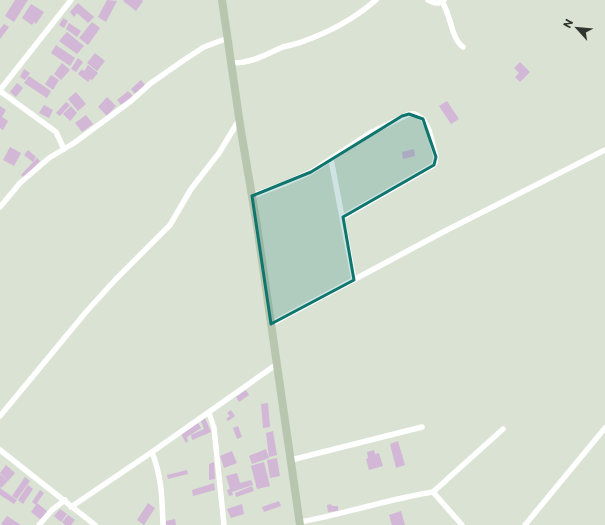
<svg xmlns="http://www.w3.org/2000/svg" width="605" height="525" viewBox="0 0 605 525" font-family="Commissioner,sans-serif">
	<rect width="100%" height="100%" fill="#d9e2d3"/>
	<g fill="#d3b7d7">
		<path d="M15 0H28L14 22 5 16Z"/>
		<path d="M107 0 117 1 106 22 98 17Z"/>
		<path d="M124 0H142L143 1 136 11 123 1Z"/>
		<path d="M78 3 94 17 88 23 77 13 74 17 70 12Z"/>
		<path d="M31 4 44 12 36 24 34 22 32 25 22 18Z"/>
		<path d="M63 18 68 21 64 28 59 25Z"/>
		<path d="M92 22 100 28 88 45 79 38Z"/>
		<path d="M69 23 81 31 77 37 66 29Z"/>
		<path d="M4 24 9 27 0 39V29Z"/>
		<path d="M67 32 84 46 77 54 59 41Z"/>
		<path d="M56 45 75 58 70 66 51 53Z"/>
		<path d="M95 53 105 61 97 71 87 63Z"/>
		<path d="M78 58 83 62 76 72 71 69Z"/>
		<path d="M520 62 530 72 520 82 515 77 519 73 514 68Z"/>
		<path d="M62 63 70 70 61 80 54 74Z"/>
		<path d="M88 65 98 73 92 80 90 79 88 82 78 74 82 69 84 71Z"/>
		<path d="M24 69 30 73 25 80 20 77Z"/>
		<path d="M51 75 59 80 53 90 45 84Z"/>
		<path d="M29 76 51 91 47 98 24 83Z"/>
		<path d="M141 80 145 85 135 94 131 89Z"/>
		<path d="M17 83 23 88 16 97 10 92Z"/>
		<path d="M128 91 133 96 122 106 117 100Z"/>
		<path d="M76 92 86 104 78 111 68 99Z"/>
		<path d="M107 97 116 106 107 116 98 107Z"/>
		<path d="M447 101 459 119 451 124 439 106Z"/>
		<path d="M66 102 70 105 60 116 56 113Z"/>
		<path d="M44 105 53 110 49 118 39 113Z"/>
		<path d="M0 106 6 110 2 117 8 121 3 130 0 128Z"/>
		<path d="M71 106 77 113 70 121 63 114Z"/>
		<path d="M86 115 93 124 82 132 75 123Z"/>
		<path d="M10 147 21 153 14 166 3 160Z"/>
		<path d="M414 149 415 156 403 159 402 152Z"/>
		<path d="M28 150 36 157 33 162 24 155Z"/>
		<path d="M37 158 40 161 24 178 21 175Z"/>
		<path d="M246 390 249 395 239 402 236 397Z"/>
		<path d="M268 403 270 427 263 428 261 404Z"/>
		<path d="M231 410 235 416 228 421 226 419 230 416 227 413Z"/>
		<path d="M205 418 211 432 192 440 191 435 204 429 201 421Z"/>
		<path d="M198 423 201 428 187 437 188 441 186 443 181 434Z"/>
		<path d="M238 426 242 437 237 439 233 428Z"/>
		<path d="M273 431 277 455 269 457 266 433Z"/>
		<path d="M398 441 405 465 396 468 390 444Z"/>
		<path d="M266 449 269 458 252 464 249 456Z"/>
		<path d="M374 450 375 454 379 453 383 466 369 470 366 459 368 458 367 452Z"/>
		<path d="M232 451 237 463 224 468 220 456Z"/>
		<path d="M277 458 280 476 270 478 267 460Z"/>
		<path d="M214 462 215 479 209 480V464Z"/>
		<path d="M264 462 270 486 257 489 251 466Z"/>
		<path d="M6 465 15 473 8 481 0 473Z"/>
		<path d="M187 470 188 474 168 479 167 475Z"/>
		<path d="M237 473 240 483 251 480 253 485 232 492 233 495 229 496 227 490 230 489 226 476Z"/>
		<path d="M0 474 8 481 1 488 0 487Z"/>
		<path d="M25 477 30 481 17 499 12 496Z"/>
		<path d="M214 483 215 490 193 496 192 490Z"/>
		<path d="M28 485 33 489 23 504 18 500Z"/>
		<path d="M252 486 254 491 236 497 235 493Z"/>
		<path d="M0 488 17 500 14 504 0 495Z"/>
		<path d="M40 490 44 493 37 503 47 511 41 520 31 512 36 505 32 502Z"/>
		<path d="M279 501 281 506 264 512 262 507Z"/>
		<path d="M148 503 155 508 144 525 137 520Z"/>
		<path d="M242 504 244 514 231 518 227 509Z"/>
		<path d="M331 504 332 506H338V511L328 512 327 505Z"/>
		<path d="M60 509 67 514 61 522 54 516Z"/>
		<path d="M401 511 405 525H392L389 515Z"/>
		<path d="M68 515 75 520 71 525H65L62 522Z"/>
		<path d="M7 516 21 525H3L1 524Z"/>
		<path d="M175 519 176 525H166V521Z"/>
	</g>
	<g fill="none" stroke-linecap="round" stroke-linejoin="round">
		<g stroke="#fff" stroke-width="5.5">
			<path d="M428 0C433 3 439 5 444 0"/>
			<path d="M442 2C451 14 451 39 463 47"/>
			<path d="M231 63C253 63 264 55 283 47 290 45 297 44 304 41 330 32 355 18 376 0"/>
			<path d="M0 90 71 0"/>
			<path d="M0 91 56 132 64 149"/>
			<path d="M331 159 354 280"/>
			<path d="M252 196 284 184 311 172 370 133 409 114H415L423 119 429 130 436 157 434 165 343 217"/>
			<path d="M0 207 20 183 49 158 74 143 131 101 151 83 184 60 204 47 228 38"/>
			<path d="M271 324 445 231 605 150"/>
			<path d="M209 413 214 428 224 525"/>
			<path d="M0 416 86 312 116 279 170 225 191 189 219 153 239 120"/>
			<path d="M0 450 95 525"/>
			<path d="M152 452C162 478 162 498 163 525"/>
			<path d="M291 460 422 427"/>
			<path d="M433 492 503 429"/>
			<path d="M71 507 152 452 277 364"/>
			<path d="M300 522C345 514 388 499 433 492L462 525"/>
			<path d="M39 525 52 510 65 500"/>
			<path d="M525 525 605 428"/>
		</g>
		<path stroke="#b8c5af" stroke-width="8" d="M222 0 241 131 257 226 300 525"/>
	</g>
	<path fill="#0f766e" fill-opacity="0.2" stroke="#0f766e" stroke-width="3" stroke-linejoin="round" d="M409 114 423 119 436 157 434 165 343 217 354 280 271 324 252 196 311 172 402 116Z"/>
	<g transform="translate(577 28) rotate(297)" stroke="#d9e2d3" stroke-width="3" paint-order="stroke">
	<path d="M0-3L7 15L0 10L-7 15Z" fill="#31352f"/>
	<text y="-6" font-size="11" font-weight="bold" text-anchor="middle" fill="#31352f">N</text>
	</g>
</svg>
